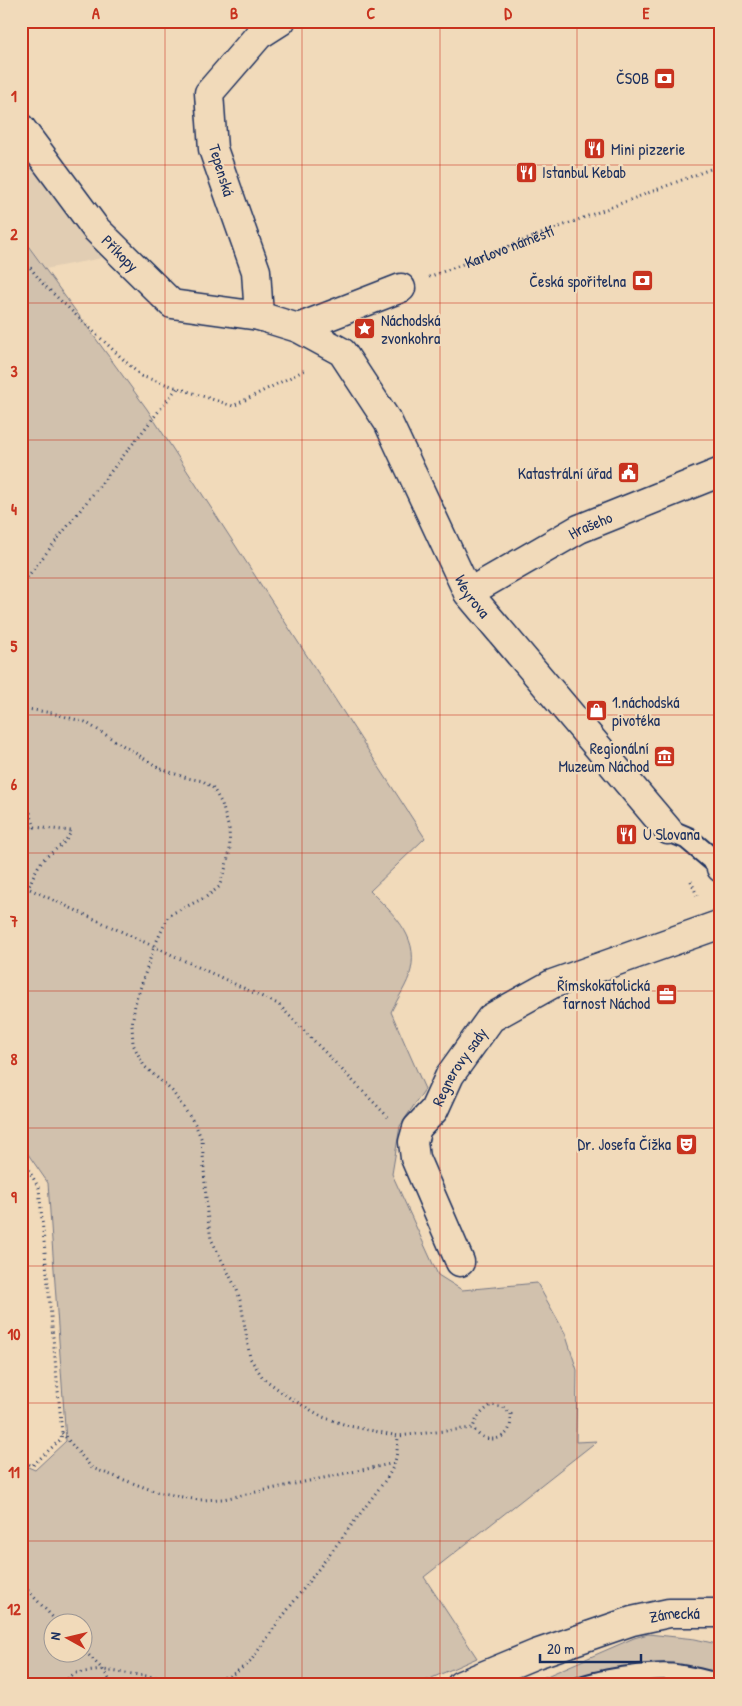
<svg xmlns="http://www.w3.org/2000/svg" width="742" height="1706" viewBox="0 0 742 1706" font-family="'Patrick Hand',sans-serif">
	<rect width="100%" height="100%" fill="#f1daba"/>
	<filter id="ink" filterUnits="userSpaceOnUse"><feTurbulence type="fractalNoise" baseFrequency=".02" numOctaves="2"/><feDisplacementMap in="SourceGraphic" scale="10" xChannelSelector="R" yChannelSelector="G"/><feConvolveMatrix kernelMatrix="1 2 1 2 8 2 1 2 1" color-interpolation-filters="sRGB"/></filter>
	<g filter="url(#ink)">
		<path fill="#e1cdb3" d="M21 141 102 258 45 269 21 233Z"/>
		<g fill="#d1c1ad" stroke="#767886" fill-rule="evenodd">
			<path d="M21 236 147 409 425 838 370 891C391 912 419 935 411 970 408 984 397 999 391 1012L425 1089 400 1126 392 1174 438 1275 462 1290 537 1283 565 1333 577 1370 576 1442 597 1441 424 1577 477 1658 416 1685H21V1464L35 1470 66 1441 48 1183 21 1144ZM52 1624H82V1654H52Z"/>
			<path d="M648 1634 695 1639 721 1645V1685H526L634 1638Z"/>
		</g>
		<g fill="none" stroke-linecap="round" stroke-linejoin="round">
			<defs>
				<path id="service" d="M580 1685C602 1677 657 1669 679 1673 693 1675 707 1679 721 1682"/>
				<path id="pedestrian" d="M668 830 687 838 720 866"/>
				<g id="minor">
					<path id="s2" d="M21 128 96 229 172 304 259 316 298 328 342 352 388 422 468 593 668 830"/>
					<path d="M259 316 256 271 213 149 209 93 259 35 281 21"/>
					<path d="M298 328 401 288"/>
					<path id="s3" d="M468 593 579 529 721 472"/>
					<path d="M721 866V868"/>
					<path id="s4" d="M460 1262 415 1158 413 1142 417 1128 434 1110 450 1075 491 1018 552 984 721 924"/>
					<path id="s5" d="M461 1685 536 1654 632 1621 669 1613H721"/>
				</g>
			</defs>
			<use href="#service" stroke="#1b2f5e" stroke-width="19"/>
			<use href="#pedestrian" stroke="#1b2f5e" stroke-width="25"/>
			<use href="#minor" stroke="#1b2f5e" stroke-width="31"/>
			<g stroke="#1b2f5e" stroke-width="3" stroke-dasharray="1 4" stroke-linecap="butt">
				<path d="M21 256 44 285 141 376 233 406 307 369"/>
				<path id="s1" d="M429 277 721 165"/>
				<path d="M21 585 177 388"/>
				<path d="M21 708 52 713 85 722 161 769 187 778 203 781 213 788 222 804 229 829 230 850 225 870 219 887 206 897 169 915 154 947 135 1004 132 1025 133 1044 144 1066 172 1091 195 1124 202 1140 207 1213 211 1239 237 1290 241 1303 250 1358 263 1378 290 1398 323 1417 349 1426 398 1436 473 1428C476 1417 482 1412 491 1405L503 1407 511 1414C511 1418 511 1423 510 1426 507 1439 491 1442 481 1436 478 1435 475 1430 473 1428"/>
				<path d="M21 777 24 808"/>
				<path d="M21 808 30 813 35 827 71 831C66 845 53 850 43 860 36 868 32 879 28 889"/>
				<path d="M21 827H35"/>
				<path d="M691 881 698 898"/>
				<path d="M21 885 278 1004 388 1117"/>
				<path d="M21 1157 39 1188 62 1433 61 1439 32 1466 21 1460"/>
				<path d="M62 1433 92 1468 157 1492 198 1500 223 1499 395 1463"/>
				<path d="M21 1583 59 1624"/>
				<path d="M82 1648 103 1670 113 1685"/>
				<path d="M60 1685 75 1673 103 1670 198 1683 215 1681 235 1673 250 1662 274 1628 387 1478C397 1462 397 1454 398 1436"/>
			</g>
			<use href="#service" stroke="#f1daba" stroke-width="15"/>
			<use href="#pedestrian" stroke="#f1daba" stroke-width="21"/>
			<use href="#minor" stroke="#f1daba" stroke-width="28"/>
		</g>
	</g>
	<path fill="none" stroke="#c8321e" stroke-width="1" stroke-opacity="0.55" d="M165 21V1685M302 21V1685M440 21V1685M577 21V1685M21 165H721M21 303H721M21 440H721M21 578H721M21 715H721M21 853H721M21 991H721M21 1128H721M21 1266H721M21 1403H721M21 1541H721"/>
	<defs>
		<symbol id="bank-square" viewBox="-11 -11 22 22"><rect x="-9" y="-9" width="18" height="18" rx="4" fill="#c8321e" stroke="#f1daba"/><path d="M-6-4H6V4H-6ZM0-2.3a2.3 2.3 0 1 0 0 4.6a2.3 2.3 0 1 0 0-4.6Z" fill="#fff"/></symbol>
		<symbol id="restaurant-square" viewBox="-11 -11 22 22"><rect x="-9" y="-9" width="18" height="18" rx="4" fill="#c8321e" stroke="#f1daba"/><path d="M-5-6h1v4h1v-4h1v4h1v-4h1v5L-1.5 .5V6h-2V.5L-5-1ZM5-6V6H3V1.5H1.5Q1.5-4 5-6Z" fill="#fff"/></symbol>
		<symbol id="sight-square" viewBox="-11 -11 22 22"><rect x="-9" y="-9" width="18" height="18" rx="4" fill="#c8321e" stroke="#f1daba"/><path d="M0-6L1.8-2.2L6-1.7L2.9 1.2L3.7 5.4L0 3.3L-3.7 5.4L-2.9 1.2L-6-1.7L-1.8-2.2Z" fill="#fff"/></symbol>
		<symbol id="civic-square" viewBox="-11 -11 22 22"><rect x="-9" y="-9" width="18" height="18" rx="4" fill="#c8321e" stroke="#f1daba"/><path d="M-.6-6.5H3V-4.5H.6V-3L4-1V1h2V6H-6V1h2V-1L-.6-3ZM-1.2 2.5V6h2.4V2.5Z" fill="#fff"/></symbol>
		<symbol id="shop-square" viewBox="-11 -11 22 22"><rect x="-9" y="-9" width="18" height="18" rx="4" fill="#c8321e" stroke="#f1daba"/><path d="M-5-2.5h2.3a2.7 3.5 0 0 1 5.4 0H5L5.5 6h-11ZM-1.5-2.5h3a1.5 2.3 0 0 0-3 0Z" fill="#fff"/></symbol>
		<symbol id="museum-square" viewBox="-11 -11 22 22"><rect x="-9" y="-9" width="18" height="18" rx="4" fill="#c8321e" stroke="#f1daba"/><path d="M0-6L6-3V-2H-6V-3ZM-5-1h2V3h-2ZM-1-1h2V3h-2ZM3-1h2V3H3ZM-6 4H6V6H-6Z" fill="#fff"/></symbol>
		<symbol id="office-square" viewBox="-11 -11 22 22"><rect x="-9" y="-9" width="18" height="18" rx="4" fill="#c8321e" stroke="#f1daba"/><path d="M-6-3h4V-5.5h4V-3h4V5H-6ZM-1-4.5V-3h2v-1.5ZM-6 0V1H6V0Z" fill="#fff"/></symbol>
		<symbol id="theatre-square" viewBox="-11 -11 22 22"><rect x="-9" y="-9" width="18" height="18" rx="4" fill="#c8321e" stroke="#f1daba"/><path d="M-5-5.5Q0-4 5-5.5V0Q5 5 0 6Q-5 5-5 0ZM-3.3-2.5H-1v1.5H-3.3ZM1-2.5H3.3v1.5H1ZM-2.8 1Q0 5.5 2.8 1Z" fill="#fff"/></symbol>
	</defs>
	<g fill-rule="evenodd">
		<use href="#bank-square" x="652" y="66" width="25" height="25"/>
		<use href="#restaurant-square" x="582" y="136" width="25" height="25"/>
		<use href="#restaurant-square" x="514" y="160" width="25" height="25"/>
		<use href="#bank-square" x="630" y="268" width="25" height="25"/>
		<use href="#sight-square" x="352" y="316" width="25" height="25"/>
		<use href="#civic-square" x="616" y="460" width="25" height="25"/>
		<use href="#shop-square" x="584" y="698" width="25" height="25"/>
		<use href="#museum-square" x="652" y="744" width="25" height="25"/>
		<use href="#restaurant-square" x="614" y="822" width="25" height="25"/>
		<use href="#office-square" x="654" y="982" width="25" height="25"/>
		<use href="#theatre-square" x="674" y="1132" width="25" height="25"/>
	</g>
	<g text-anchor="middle" stroke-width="4.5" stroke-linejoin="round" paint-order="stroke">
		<g font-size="16" fill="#1b2f5e" stroke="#f1daba" text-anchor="end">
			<text x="649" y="84">ČSOB</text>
			<text x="611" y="155" text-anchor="start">Mini pizzerie</text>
			<text x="542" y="178" text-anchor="start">Istanbul Kebab</text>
			<text x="626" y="287">Česká spořitelna</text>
			<text x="381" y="326" text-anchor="start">Náchodská<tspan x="381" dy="18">zvonkohra</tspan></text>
			<text x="612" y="479">Katastrální úřad</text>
			<text x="612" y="708" text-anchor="start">1.náchodská<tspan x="612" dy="18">pivotéka</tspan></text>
			<text x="649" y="754">Regionální<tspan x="649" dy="18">Muzeum Náchod</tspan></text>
			<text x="643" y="840" text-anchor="start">U Slovana</text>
			<text x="650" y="991">Římskokatolická<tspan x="650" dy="18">farnost Náchod</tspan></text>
			<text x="671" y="1150">Dr. Josefa Čížka</text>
		</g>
		<g font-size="16" fill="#1b2f5e" stroke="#f1daba">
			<text transform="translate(222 170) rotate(73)" y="6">Tepenská</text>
			<text dy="6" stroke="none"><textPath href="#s1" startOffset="86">Karlovo náměstí</textPath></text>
			<text dy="6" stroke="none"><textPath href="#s2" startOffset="160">Příkopy</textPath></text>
			<text dy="6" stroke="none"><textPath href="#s3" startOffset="140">Hrašeho</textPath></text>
			<text dy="6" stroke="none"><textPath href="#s2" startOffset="689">Weyrova</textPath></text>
			<text dy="6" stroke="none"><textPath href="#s4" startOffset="219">Regnerovy sady</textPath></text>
			<text dy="6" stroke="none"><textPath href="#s5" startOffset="226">Zámecká</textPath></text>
		</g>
	</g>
	<rect width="742" height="1706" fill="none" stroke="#f1daba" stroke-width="55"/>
	<g transform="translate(68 1638) rotate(278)"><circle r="24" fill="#f1daba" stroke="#9b9695"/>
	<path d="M0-4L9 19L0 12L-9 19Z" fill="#c8321e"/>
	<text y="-8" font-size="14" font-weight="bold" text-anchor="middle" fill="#1b2f5e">N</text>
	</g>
	<path d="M540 1654v8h101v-8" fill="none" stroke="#1b2f5e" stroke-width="2.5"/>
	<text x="547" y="1654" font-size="15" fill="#1b2f5e" stroke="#f1daba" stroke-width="4" paint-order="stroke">20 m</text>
	<rect x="28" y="28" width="686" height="1650" fill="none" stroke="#c8321e" stroke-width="2"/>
	<g font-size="16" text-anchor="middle" font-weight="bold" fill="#c8321e">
		<text x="96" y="19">A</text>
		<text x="234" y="19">B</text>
		<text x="371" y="19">C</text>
		<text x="508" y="19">D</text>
		<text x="646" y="19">E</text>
		<text x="14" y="102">1</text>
		<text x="14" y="240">2</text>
		<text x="14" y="377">3</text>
		<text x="14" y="515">4</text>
		<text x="14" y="652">5</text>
		<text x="14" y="790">6</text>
		<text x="14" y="927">7</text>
		<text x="14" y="1065">8</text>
		<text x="14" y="1203">9</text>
		<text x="14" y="1340">10</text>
		<text x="14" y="1478">11</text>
		<text x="14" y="1615">12</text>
	</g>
</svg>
